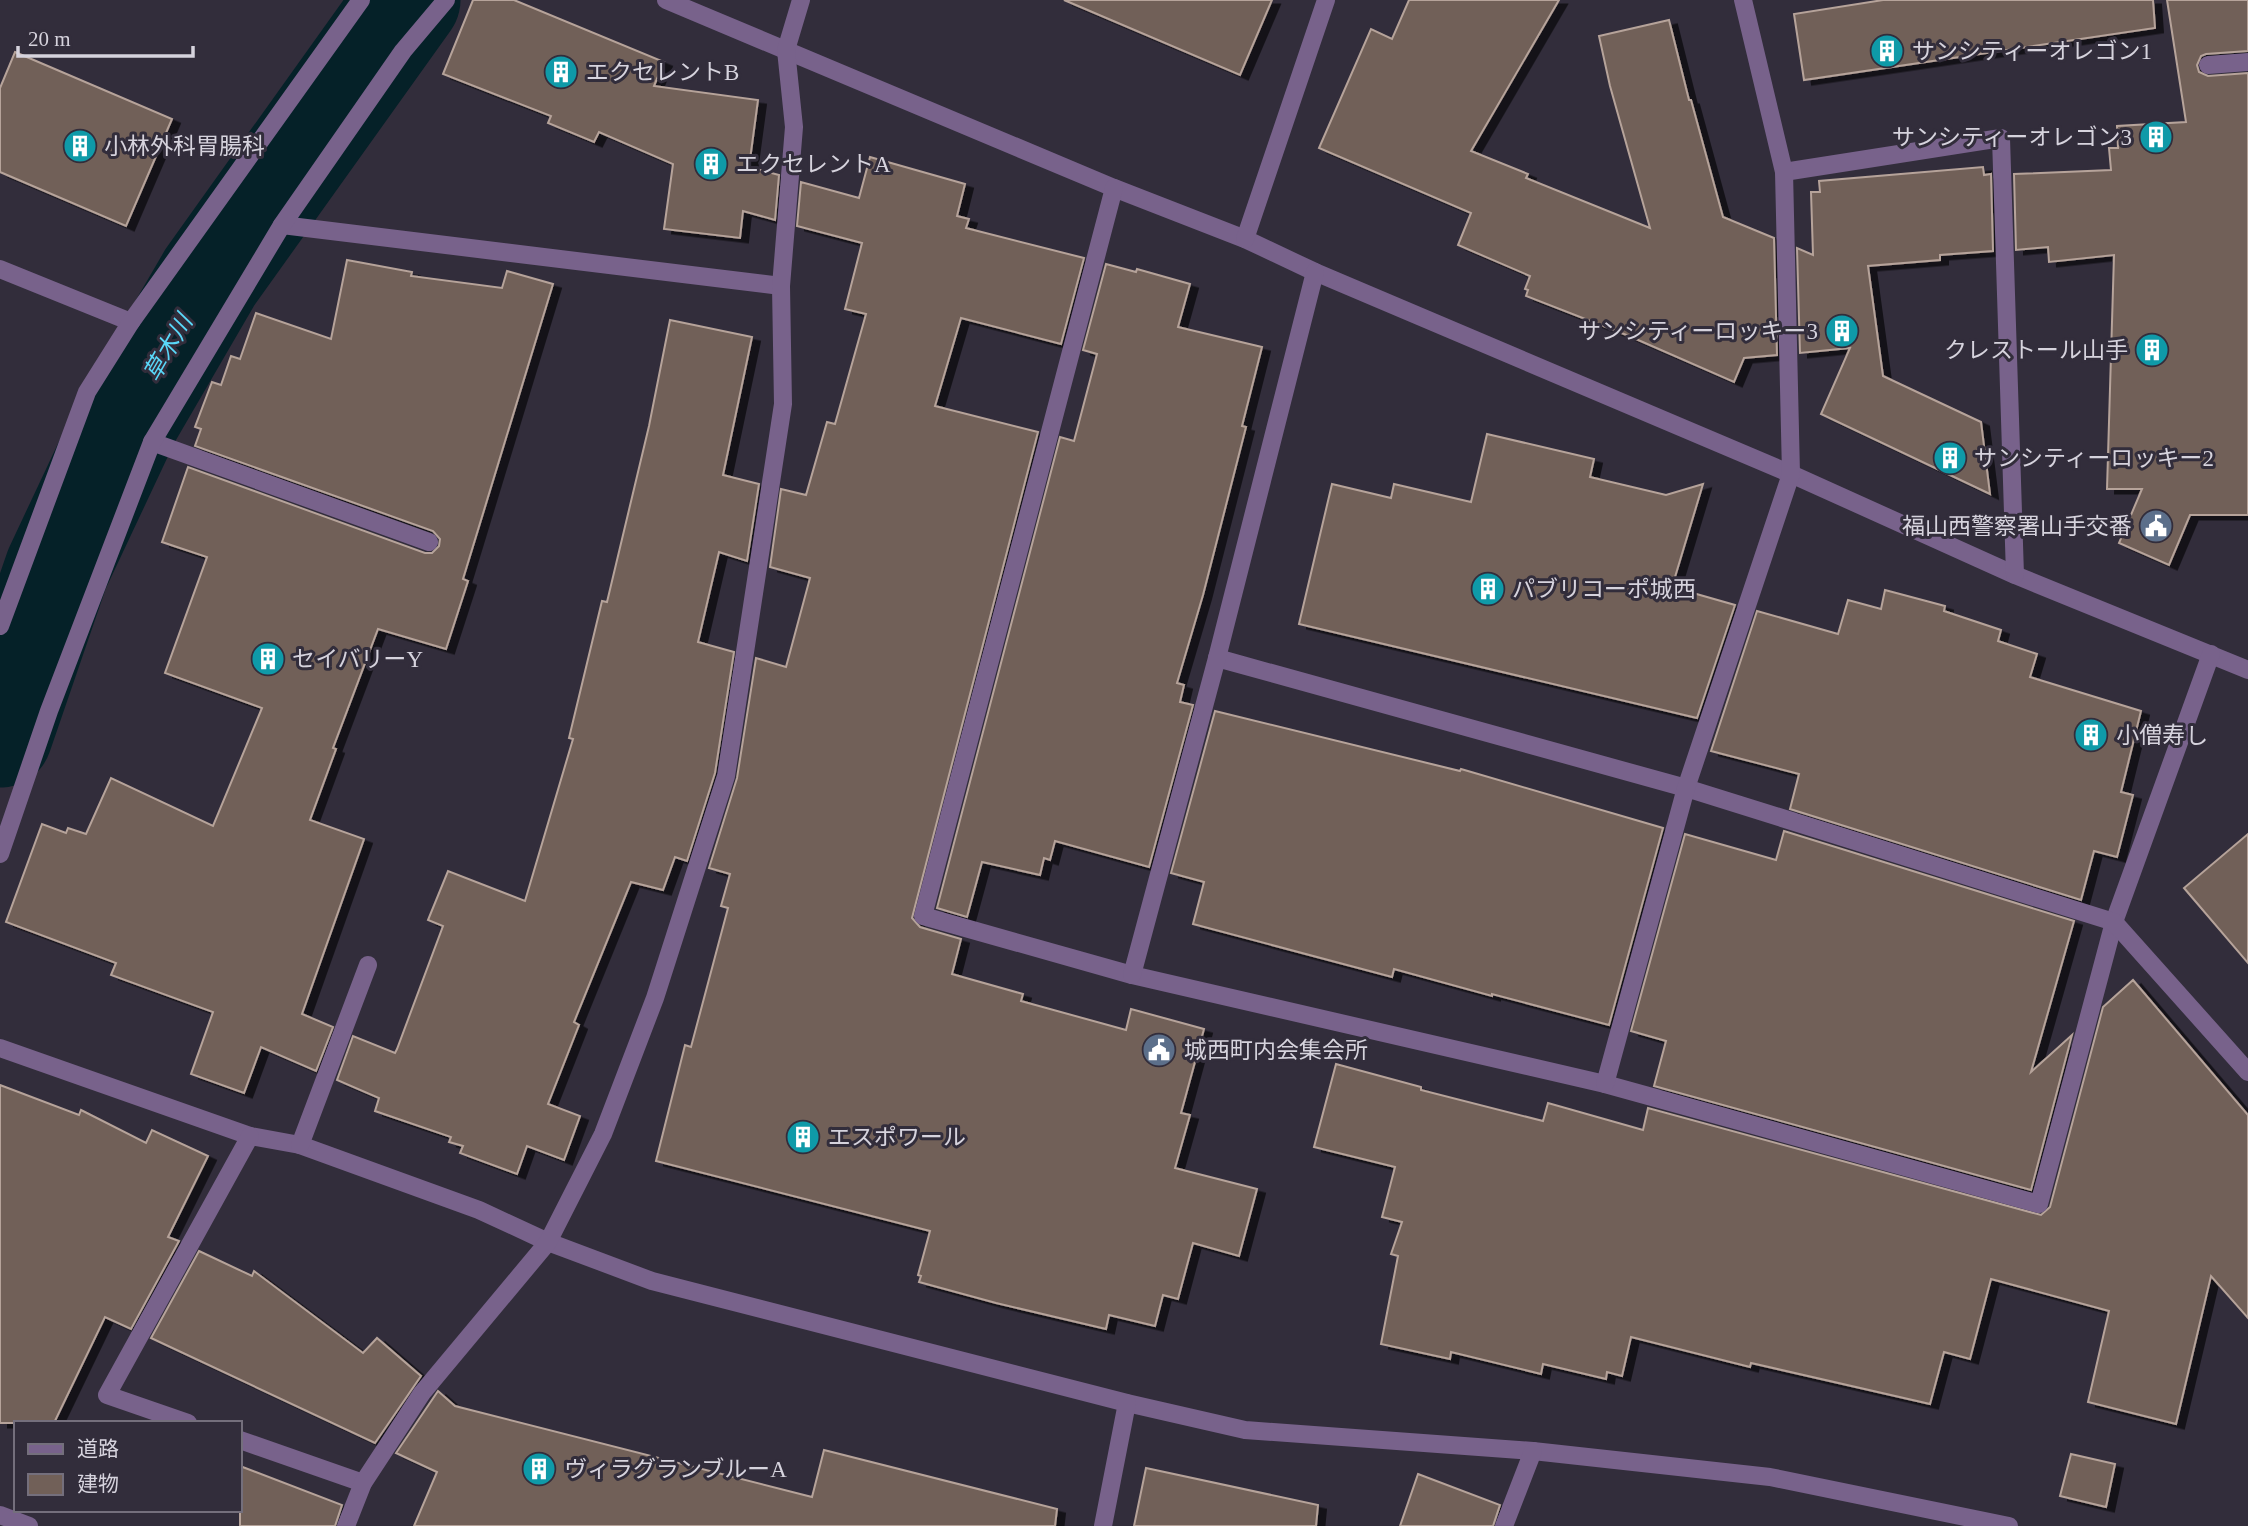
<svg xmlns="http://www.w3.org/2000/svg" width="2248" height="1526" viewBox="0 0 2248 1526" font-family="'Times New Roman','Noto Sans JP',serif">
	<defs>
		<filter id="shadow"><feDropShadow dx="8" dy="4.5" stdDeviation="0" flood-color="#0009"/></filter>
	</defs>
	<rect width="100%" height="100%" fill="#322d3b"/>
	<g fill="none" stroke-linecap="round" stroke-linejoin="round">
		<path stroke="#052128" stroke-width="105" d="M0 735 57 569 128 418 210 277 408 0"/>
	</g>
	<g fill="#716058" stroke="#b6a39a" stroke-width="2" filter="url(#shadow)">
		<path d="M473 0H514L664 62 654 86 758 100 749 167 779 175 775 220 743 211 740 238 664 229 673 164 599 132 594 142 548 123 551 116 443 74Z"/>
		<path d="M1064 0H1272L1240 75Z"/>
		<path d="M1409 0H1559L1471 151 1528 174 1526 178 1650 228 1610 86 1599 36 1669 20 1689 100H1691L1723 217 1774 238 1777 355 1744 358 1734 382 1629 336 1526 296 1528 290 1525 289 1530 276 1458 245 1471 213 1319 148 1371 29 1392 39Z"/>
		<path d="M1883 0H2153L2155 28 1804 80 1794 14Z"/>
		<path d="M2167 0H2248V51L2206 54 2201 56 2197 65 2199 72 2208 76 2248 73V515H2190L2169 565 2119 543 2142 489H2107L2114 255 2049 262 2048 247 2016 250 2014 174 2111 170 2109 148H2118L2117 126 2186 122Z"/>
		<path d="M15 52 172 119 126 226 0 172V88Z"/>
		<path d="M870 157 965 184 957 216 969 219 966 228 1084 258 1061 344 961 318 935 406 1038 432 912 918 920 927 961 939 952 974 1023 994 1021 1001 1126 1030 1131 1009 1204 1029 1181 1113 1190 1115 1175 1168 1257 1189 1239 1256 1193 1243 1178 1299 1163 1295 1155 1326 1109 1315 1106 1329 996 1303 919 1282 921 1276 918 1275 930 1231 656 1161 685 1045 691 1047 728 908 721 906 730 874 709 868 737 778 756 658 786 667 810 578 770 567 781 489 806 495 827 422 835 424 866 314 845 309 862 243 797 226 801 182 859 198Z"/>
		<path d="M1983 167 1984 175 1991 174 1993 251 1940 255V260L1868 266 1883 376 1981 422 1990 494 1821 414 1850 348 1800 353 1797 248 1813 255 1811 192H1820L1819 181Z"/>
		<path d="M347 260 412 272 411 276 502 288 507 271 553 284 463 579 468 581 446 649 378 629 333 748 336 749 310 820 364 839 302 1014 333 1027 316 1071 261 1047 244 1093 191 1074 213 1012 111 975 116 963 6 922 42 824 66 833 68 828 86 834 111 778 213 826 262 708 165 673 207 557 162 542 188 467 425 553H432L439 546 440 539 433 531 195 446 201 429 195 427 212 382 221 385 231 356 240 359 256 313 331 339Z"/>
		<path d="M1106 264 1136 272 1137 269 1190 284 1178 327 1262 347 1242 426 1246 427 1203 595 1177 683 1184 685 1180 702 1193 705 1149 867 1055 841 1050 860 1044 858 1040 875 982 862 967 917 937 908 1060 437 1074 441 1097 354 1083 350Z"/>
		<path d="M670 320 752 337 723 475 759 484 747 561 719 552 698 642 734 652 715 773 687 861 675 857 663 890 631 882 574 1022 579 1025 548 1104 580 1116 564 1160 527 1146 517 1174 460 1153 463 1146 449 1142 451 1137 375 1111 379 1098 337 1080 353 1036 395 1053 397 1049 443 926 428 920 448 871 525 901 573 739 569 738 602 601 607 602 649 426Z"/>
		<path d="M1487 434 1594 459 1590 477 1666 495 1703 484 1672 587 1735 605 1697 718 1299 624 1332 484 1391 498 1394 484 1471 502Z"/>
		<path d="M1885 590 1945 606 1944 611 2001 630 1998 641 2037 654 2030 677 2141 711 2121 792 2133 795 2117 857 2094 851 2081 900 1790 809 1799 774 1711 751 1757 611 1838 634 1848 600 1881 609Z"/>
		<path d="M1215 711 1460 771 1461 769 1663 828 1609 1025 1492 994V996L1394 969 1392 977 1193 924 1204 882 1171 873Z"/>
		<path d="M1784 831 2074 921 2031 1072 2072 1035 2031 1190 1654 1086 1666 1041 1631 1031 1685 834 1776 860Z"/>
		<path d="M2248 834V963L2184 888Z"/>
		<path d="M2133 980 2248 1115V1318L2211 1276 2176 1424 2088 1402 2109 1311 1991 1279 1970 1359 1944 1352 1930 1404 1751 1363 1750 1367 1631 1337 1622 1376 1607 1372 1606 1379 1543 1364 1541 1374 1451 1352 1450 1359 1381 1344 1398 1256 1391 1254 1402 1222 1382 1217 1395 1167 1314 1147 1336 1064 1421 1087V1090L1543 1121 1548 1103 1643 1130 1648 1108 2041 1215 2050 1207 2103 1007Z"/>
		<path d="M0 1085 79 1115 81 1110 146 1143 152 1130 208 1156 168 1237 179 1241 131 1329 105 1317 54 1423H0Z"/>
		<path d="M199 1251 252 1276 254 1271 363 1353 377 1338 421 1376 375 1443 151 1338Z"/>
		<path d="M438 1391 455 1406 812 1497 824 1450 1057 1509 1055 1526H414L437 1472 396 1453Z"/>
		<path d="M2071 1454 2115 1464 2106 1507 2060 1496Z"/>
		<path d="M240 1466 342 1505 335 1526H240Z"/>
		<path d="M1146 1468 1318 1505 1316 1526H1134Z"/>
		<path d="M1418 1474 1500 1505 1493 1526H1400Z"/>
	</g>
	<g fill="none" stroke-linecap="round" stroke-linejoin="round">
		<g stroke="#78628b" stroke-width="18">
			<path d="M666 0 1114 188 1245 239 1315 272 1791 474 2015 575 2248 670"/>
			<path d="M2208 65 2248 62"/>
			<path d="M1784 172 2001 138 2015 575"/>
			<path d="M1114 188 923 916 1132 975 1605 1084 2039 1204 2114 922 2211 654"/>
			<path d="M282 225 781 286"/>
			<path d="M1245 239 1326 0"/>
			<path d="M0 269 131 322"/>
			<path d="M152 442 429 542"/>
			<path d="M0 626 87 392 131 322 361 0"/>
			<path d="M1217 658 1686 788 2114 922 2248 1072"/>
			<path d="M0 854 49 711 152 442 282 225 403 51 446 0"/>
			<path d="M1132 975 1217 658 1315 272"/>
			<path d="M0 1048 250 1136 300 1145 479 1210 548 1242 652 1281 1127 1403 1245 1430 1533 1451 1770 1477 2009 1526"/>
			<path d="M1605 1084 1686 788 1791 474 1784 172 1743 0"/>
			<path d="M300 1145 368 965"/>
			<path d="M188 1423 107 1395 250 1136"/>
			<path d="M240 1440 363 1483"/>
			<path d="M0 1515 29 1526"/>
			<path d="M346 1526 363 1483 422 1393 548 1242 603 1134 655 998 726 776 783 404 781 286 794 127 786 50 801 0"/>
			<path d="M1103 1526 1127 1403"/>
			<path d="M1504 1526 1533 1451"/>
		</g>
	</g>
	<defs>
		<symbol id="building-disc" viewBox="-11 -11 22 22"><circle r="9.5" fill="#0f9aa8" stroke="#322d3b"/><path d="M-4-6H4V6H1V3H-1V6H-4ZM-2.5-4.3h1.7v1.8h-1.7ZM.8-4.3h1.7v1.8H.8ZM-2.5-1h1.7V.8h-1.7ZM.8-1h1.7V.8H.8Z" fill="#fff"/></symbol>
		<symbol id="civic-disc" viewBox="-11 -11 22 22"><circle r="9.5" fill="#5c6f8a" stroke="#322d3b"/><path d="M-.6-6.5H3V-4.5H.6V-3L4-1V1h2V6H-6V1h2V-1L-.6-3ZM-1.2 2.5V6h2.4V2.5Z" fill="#fff"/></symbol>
	</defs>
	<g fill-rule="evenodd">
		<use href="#building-disc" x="1868" y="32" width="38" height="38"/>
		<use href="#building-disc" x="542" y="53" width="38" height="38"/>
		<use href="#building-disc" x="2137" y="118" width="38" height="38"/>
		<use href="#building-disc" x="61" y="127" width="38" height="38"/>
		<use href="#building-disc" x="692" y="145" width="38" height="38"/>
		<use href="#building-disc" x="1823" y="312" width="38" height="38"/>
		<use href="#building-disc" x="2133" y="331" width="38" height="38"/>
		<use href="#building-disc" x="1931" y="439" width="38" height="38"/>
		<use href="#civic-disc" x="2137" y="507" width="38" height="38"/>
		<use href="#building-disc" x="1469" y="570" width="38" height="38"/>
		<use href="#building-disc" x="249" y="640" width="38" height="38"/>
		<use href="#building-disc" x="2072" y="716" width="38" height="38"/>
		<use href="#civic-disc" x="1140" y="1031" width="38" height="38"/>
		<use href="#building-disc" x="784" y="1118" width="38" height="38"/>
		<use href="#building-disc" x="520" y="1450" width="38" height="38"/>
	</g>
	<g text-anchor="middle" stroke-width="6" stroke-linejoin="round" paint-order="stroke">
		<g font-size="23" fill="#d6d3dd" stroke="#322d3b" text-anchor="start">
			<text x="1912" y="59">サンシティーオレゴン1</text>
			<text x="586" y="80">エクセレントB</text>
			<text x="2132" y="145" text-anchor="end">サンシティーオレゴン3</text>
			<text x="104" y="154">小林外科胃腸科</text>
			<text x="736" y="172">エクセレントA</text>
			<text x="1818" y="339" text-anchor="end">サンシティーロッキー3</text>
			<text x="2128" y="358" text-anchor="end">クレストール山手</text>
			<text x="1974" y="466">サンシティーロッキー2</text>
			<text x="2132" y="534" text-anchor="end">福山西警察署山手交番</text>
			<text x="1512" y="597">パブリコーポ城西</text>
			<text x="292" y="667">セイバリーY</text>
			<text x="2116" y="743">小僧寿し</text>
			<text x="1184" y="1058">城西町内会集会所</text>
			<text x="828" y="1145">エスポワール</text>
			<text x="564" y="1477">ヴィラグランブルーA</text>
		</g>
		<g font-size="24" font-style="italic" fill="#59d8f9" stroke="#322d3b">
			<text transform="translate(168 348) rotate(-60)" y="8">草木川</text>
		</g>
	</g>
	<rect x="14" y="1421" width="228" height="91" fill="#322d3b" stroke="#746f7c" stroke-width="2"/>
	<rect x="28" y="1444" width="35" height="10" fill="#78628b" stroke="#746f7c" stroke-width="2"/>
	<text x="77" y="1456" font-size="21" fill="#d6d3dd">道路</text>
	<rect x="28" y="1474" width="35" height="21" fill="#716058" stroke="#746f7c" stroke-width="2"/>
	<text x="77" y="1491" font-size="21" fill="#d6d3dd">建物</text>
	<path d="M18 46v10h175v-10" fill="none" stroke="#d6d3dd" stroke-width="3.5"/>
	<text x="28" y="46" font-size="21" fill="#d6d3dd" stroke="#322d3b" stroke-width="5" paint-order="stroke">20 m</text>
</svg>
